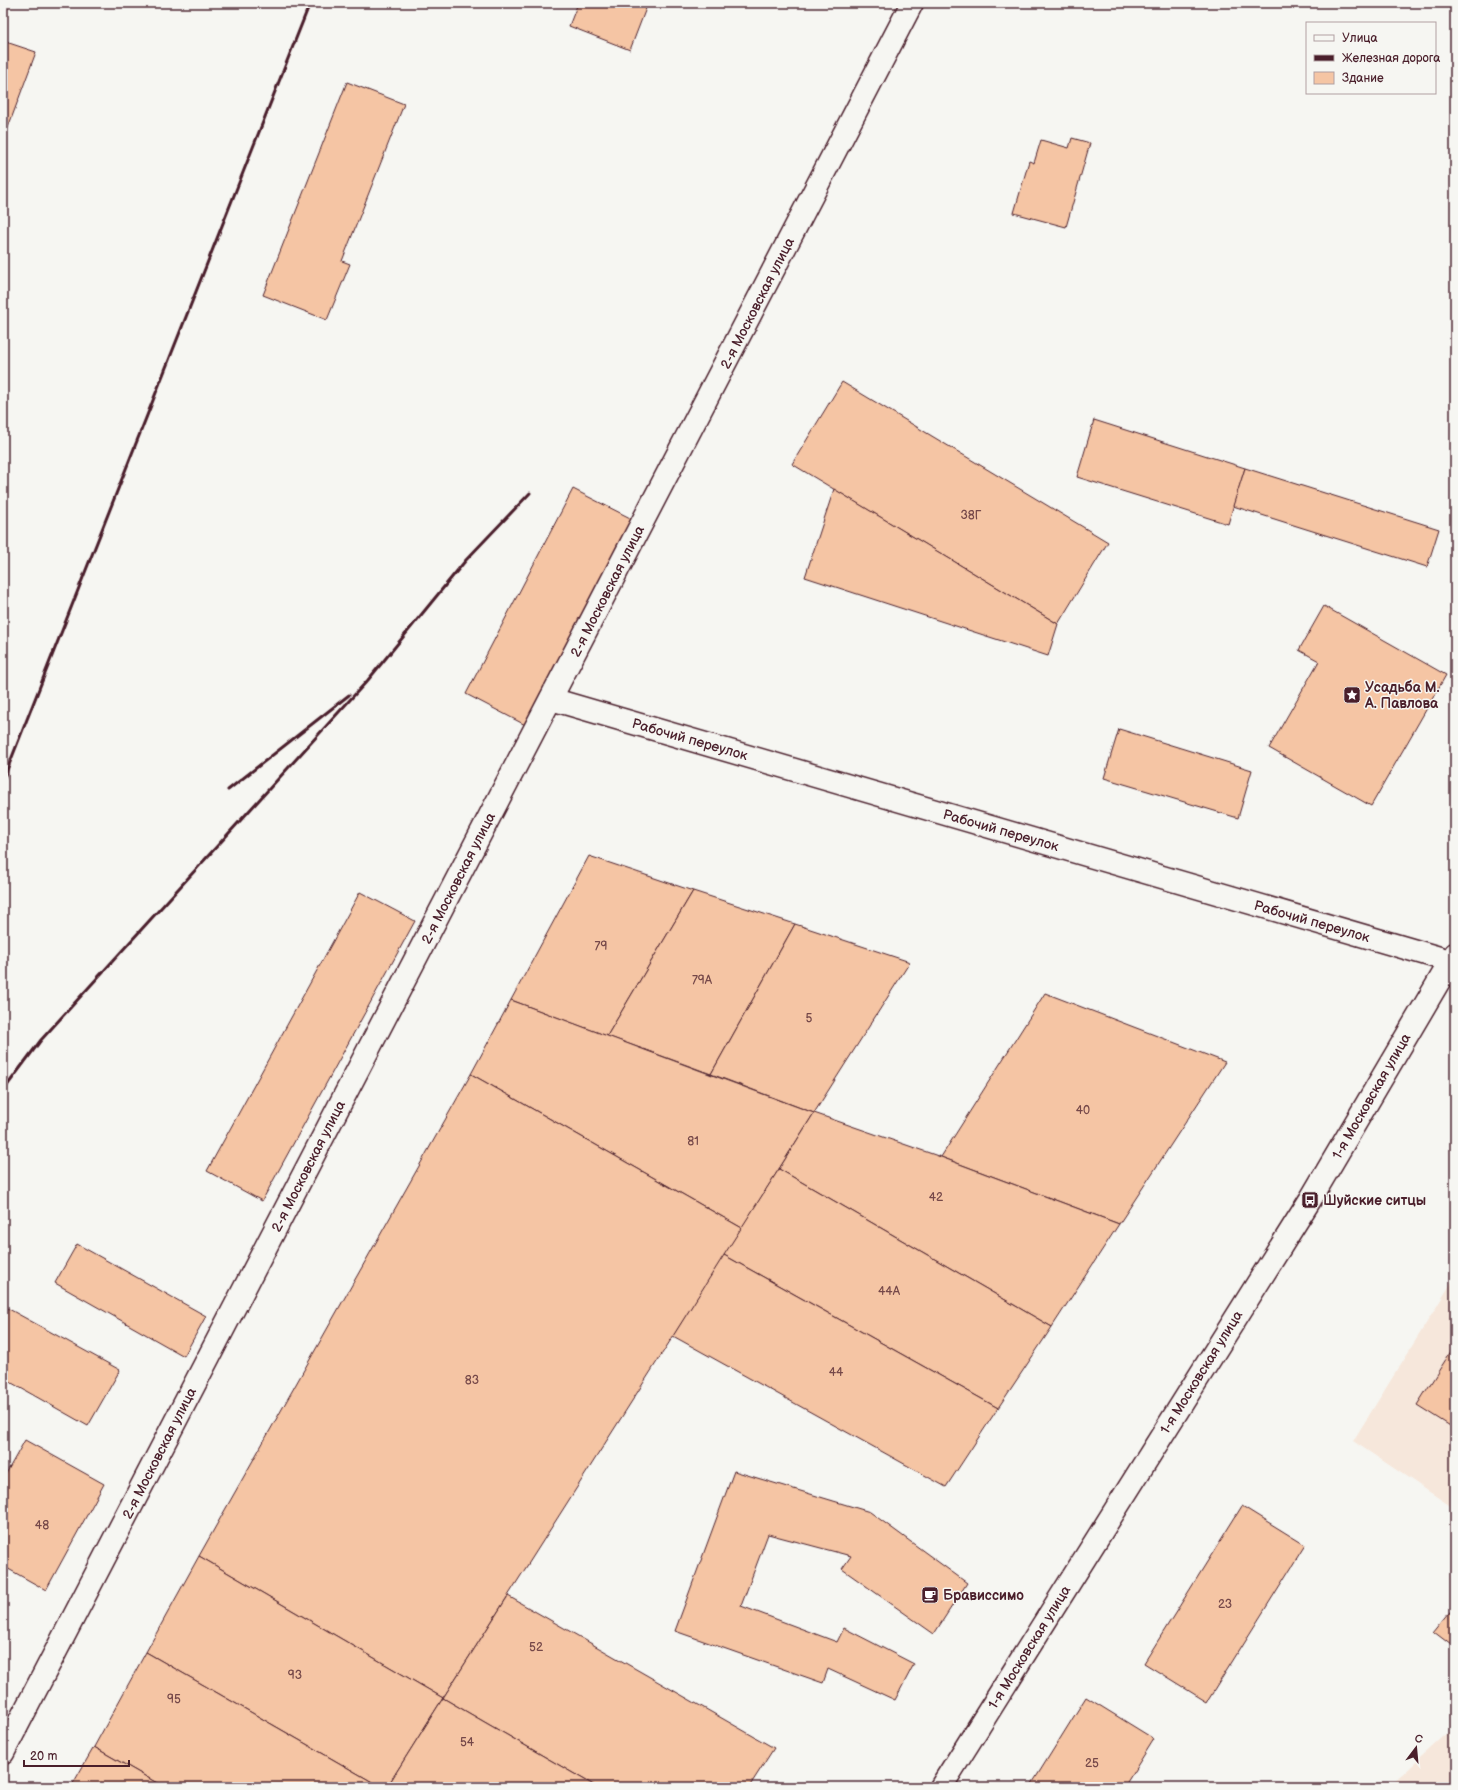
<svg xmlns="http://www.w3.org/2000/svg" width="1458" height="1790" viewBox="0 0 1458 1790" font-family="'Balsamiq Sans',sans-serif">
	<rect width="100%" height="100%" fill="#f6f6f2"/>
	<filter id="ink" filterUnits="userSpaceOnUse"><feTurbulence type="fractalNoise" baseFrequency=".025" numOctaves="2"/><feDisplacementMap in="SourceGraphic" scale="8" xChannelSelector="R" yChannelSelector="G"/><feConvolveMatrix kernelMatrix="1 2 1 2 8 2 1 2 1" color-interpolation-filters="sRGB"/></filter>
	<g filter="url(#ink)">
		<g fill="#f6e7db">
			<path d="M1455 1277V1509L1353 1441Z"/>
			<path d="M1455 1728V1787H1390Z"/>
		</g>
		<g fill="#f5c5a4" stroke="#4a1f2b">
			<path d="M578 3H648L630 50 569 26Z"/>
			<path d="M3 41 36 52 3 141Z"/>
			<path d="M347 82 404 104 342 261 350 264 327 320 263 295Z"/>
			<path d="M1072 138 1090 143 1066 227 1014 213 1029 161 1034 163 1041 140 1069 148Z"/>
			<path d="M842 382 1108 542 1058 624 792 464Z"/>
			<path d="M1094 420 1245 468 1228 524 1077 477Z"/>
			<path d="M1245 468 1439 529 1427 567 1233 506Z"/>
			<path d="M573 489 642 524 535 730 466 694Z"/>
			<path d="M834 489 1058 624 1048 656 805 577Z"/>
			<path d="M1324 606 1446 675 1371 806 1269 748 1319 661 1299 650Z"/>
			<path d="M1119 729 1252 770 1238 818 1104 778Z"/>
			<path d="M589 856 693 891 607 1036 511 1000Z"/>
			<path d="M693 891 795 924 711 1074 607 1036Z"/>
			<path d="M360 892 415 921 262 1201 207 1171Z"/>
			<path d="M795 924 910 962 814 1113 711 1074Z"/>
			<path d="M1045 993 1225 1062 1119 1224 941 1157Z"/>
			<path d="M511 1000 814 1113 742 1228 471 1074Z"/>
			<path d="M471 1074 742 1228 443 1698 199 1556Z"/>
			<path d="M814 1113 941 1157 1119 1224 1052 1327 779 1169Z"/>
			<path d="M779 1169 1052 1327 998 1408 724 1255Z"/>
			<path d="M77 1244 206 1316 184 1356 55 1283Z"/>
			<path d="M724 1255 998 1408 946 1487 673 1336Z"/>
			<path d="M7 1308 120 1370 88 1426 3 1378V1316Z"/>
			<path d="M1455 1345V1429L1417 1405Z"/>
			<path d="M25 1440 104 1484 46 1590 3 1566V1479Z"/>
			<path d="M734 1471 870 1512 967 1583 934 1634 842 1569 851 1556 768 1534 741 1606 837 1642 844 1628 914 1664 895 1700 828 1669 823 1683 675 1631Z"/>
			<path d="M1242 1506 1305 1545 1207 1702 1144 1663Z"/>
			<path d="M199 1556 443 1698 387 1787H381L146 1652Z"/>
			<path d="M508 1596 774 1748 749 1787H597L443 1698Z"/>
			<path d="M1455 1606V1648L1434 1632Z"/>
			<path d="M146 1652 381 1787H164L94 1747Z"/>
			<path d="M1086 1697 1154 1739 1124 1787H1030Z"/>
			<path d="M443 1698 597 1787H387Z"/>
			<path d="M94 1747 164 1787H71Z"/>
		</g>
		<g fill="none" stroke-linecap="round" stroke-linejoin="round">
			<defs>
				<g id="street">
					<path d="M551 699 1450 961"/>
					<path d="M3 1753 912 3"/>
				</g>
				<path id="secondary" d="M941 1787 1310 1200 1455 954"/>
			</defs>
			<use href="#street" stroke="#4a1f2b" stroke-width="25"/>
			<use href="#secondary" stroke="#4a1f2b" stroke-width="25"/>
			<use href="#street" stroke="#f6f6f2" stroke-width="22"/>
			<use href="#secondary" stroke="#f6f6f2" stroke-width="22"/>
			<g stroke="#4a1f2b" stroke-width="3">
				<path d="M3 780 310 3"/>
				<path d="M228 790 349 695"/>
				<path d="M3 1091 41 1040 368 680 466 560 530 493"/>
			</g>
		</g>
	</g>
	<defs>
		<symbol id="sight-square" viewBox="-11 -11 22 22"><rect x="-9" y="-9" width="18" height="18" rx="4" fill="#4a1f2b" stroke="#f6f6f2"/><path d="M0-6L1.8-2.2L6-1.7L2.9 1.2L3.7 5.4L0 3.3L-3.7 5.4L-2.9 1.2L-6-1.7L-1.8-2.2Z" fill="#fff"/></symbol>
		<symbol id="bus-square" viewBox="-11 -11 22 22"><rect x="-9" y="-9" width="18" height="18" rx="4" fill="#4a1f2b" stroke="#f6f6f2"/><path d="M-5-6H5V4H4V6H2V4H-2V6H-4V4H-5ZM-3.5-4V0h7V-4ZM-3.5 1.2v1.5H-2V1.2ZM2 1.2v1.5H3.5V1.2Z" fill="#fff"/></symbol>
		<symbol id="cafe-square" viewBox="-11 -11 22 22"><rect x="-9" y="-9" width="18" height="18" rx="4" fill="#4a1f2b" stroke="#f6f6f2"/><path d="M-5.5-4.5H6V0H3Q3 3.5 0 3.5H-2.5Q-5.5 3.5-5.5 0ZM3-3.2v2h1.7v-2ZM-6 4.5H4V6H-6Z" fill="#fff"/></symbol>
	</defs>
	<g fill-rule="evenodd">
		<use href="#sight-square" x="1342" y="685" width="20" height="20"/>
		<use href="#bus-square" x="1300" y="1190" width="20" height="20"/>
		<use href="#cafe-square" x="920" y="1585" width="20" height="20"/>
	</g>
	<g text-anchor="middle" stroke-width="3" stroke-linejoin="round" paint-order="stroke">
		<g font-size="12" fill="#754849">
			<text x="971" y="519">38Г</text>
			<text x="601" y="950">79</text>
			<text x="702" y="984">79А</text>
			<text x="809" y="1022">5</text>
			<text x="1083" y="1114">40</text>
			<text x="693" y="1145">81</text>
			<text x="936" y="1201">42</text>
			<text x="889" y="1295">44А</text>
			<text x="836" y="1376">44</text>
			<text x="472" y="1384">83</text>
			<text x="42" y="1529">48</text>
			<text x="1225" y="1608">23</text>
			<text x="536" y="1651">52</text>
			<text x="295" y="1679">93</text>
			<text x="174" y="1703">95</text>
			<text x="467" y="1746">54</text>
			<text x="1092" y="1767">25</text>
		</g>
		<g font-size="14" fill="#4a1f2b" stroke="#f6f6f2">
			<text transform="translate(757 303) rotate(-63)" y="5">2-я Московская улица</text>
			<text transform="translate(607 591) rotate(-63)" y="5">2-я Московская улица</text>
			<text transform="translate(690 739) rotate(16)" y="5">Рабочий переулок</text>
			<text transform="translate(1001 830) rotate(16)" y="5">Рабочий переулок</text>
			<text transform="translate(458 878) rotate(-63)" y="5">2-я Московская улица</text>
			<text transform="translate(1312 921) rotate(16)" y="5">Рабочий переулок</text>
			<text transform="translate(1371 1096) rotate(-60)" y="5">1-я Московская улица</text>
			<text transform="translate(308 1166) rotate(-63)" y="5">2-я Московская улица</text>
			<text transform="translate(1201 1372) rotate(-58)" y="5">1-я Московская улица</text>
			<text transform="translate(159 1453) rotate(-63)" y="5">2-я Московская улица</text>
			<text transform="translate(1029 1647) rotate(-58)" y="5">1-я Московская улица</text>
		</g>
		<g font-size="14" font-weight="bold" fill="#4a1f2b" stroke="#f6f6f2" text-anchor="start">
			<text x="1365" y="692">Усадьба М.<tspan x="1365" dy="16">А. Павлова</tspan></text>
			<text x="1323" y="1205">Шуйские ситцы</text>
			<text x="943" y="1600">Брависсимо</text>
		</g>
	</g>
	<rect width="1458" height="1790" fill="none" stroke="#f6f6f2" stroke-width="16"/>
	<rect x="8" y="8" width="1442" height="1774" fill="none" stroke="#4a1f2b" stroke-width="1.5" filter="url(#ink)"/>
	<rect x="1306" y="22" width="130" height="72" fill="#f6f6f2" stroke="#b1a0a2"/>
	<rect x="1314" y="35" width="20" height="6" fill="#f6f6f2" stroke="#b1a0a2"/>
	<text x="1342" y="42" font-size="12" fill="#4a1f2b">Улица</text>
	<rect x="1314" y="55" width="20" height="6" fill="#4a1f2b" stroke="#b1a0a2"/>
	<text x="1342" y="62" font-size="12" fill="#4a1f2b">Железная дорога</text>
	<rect x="1314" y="72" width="20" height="12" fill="#f5c5a4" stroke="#b1a0a2"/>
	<text x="1342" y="82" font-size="12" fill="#4a1f2b">Здание</text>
	<g transform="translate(1416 1748) rotate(16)" stroke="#f6f6f2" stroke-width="3" paint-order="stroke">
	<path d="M0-3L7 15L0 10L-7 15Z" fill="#4a1f2b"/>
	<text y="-6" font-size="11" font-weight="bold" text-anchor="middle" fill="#4a1f2b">С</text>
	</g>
	<path d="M24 1760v6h105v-6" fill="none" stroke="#4a1f2b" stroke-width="2"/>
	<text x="30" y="1760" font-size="12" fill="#4a1f2b" stroke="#f6f6f2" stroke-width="3" paint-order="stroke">20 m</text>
</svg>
